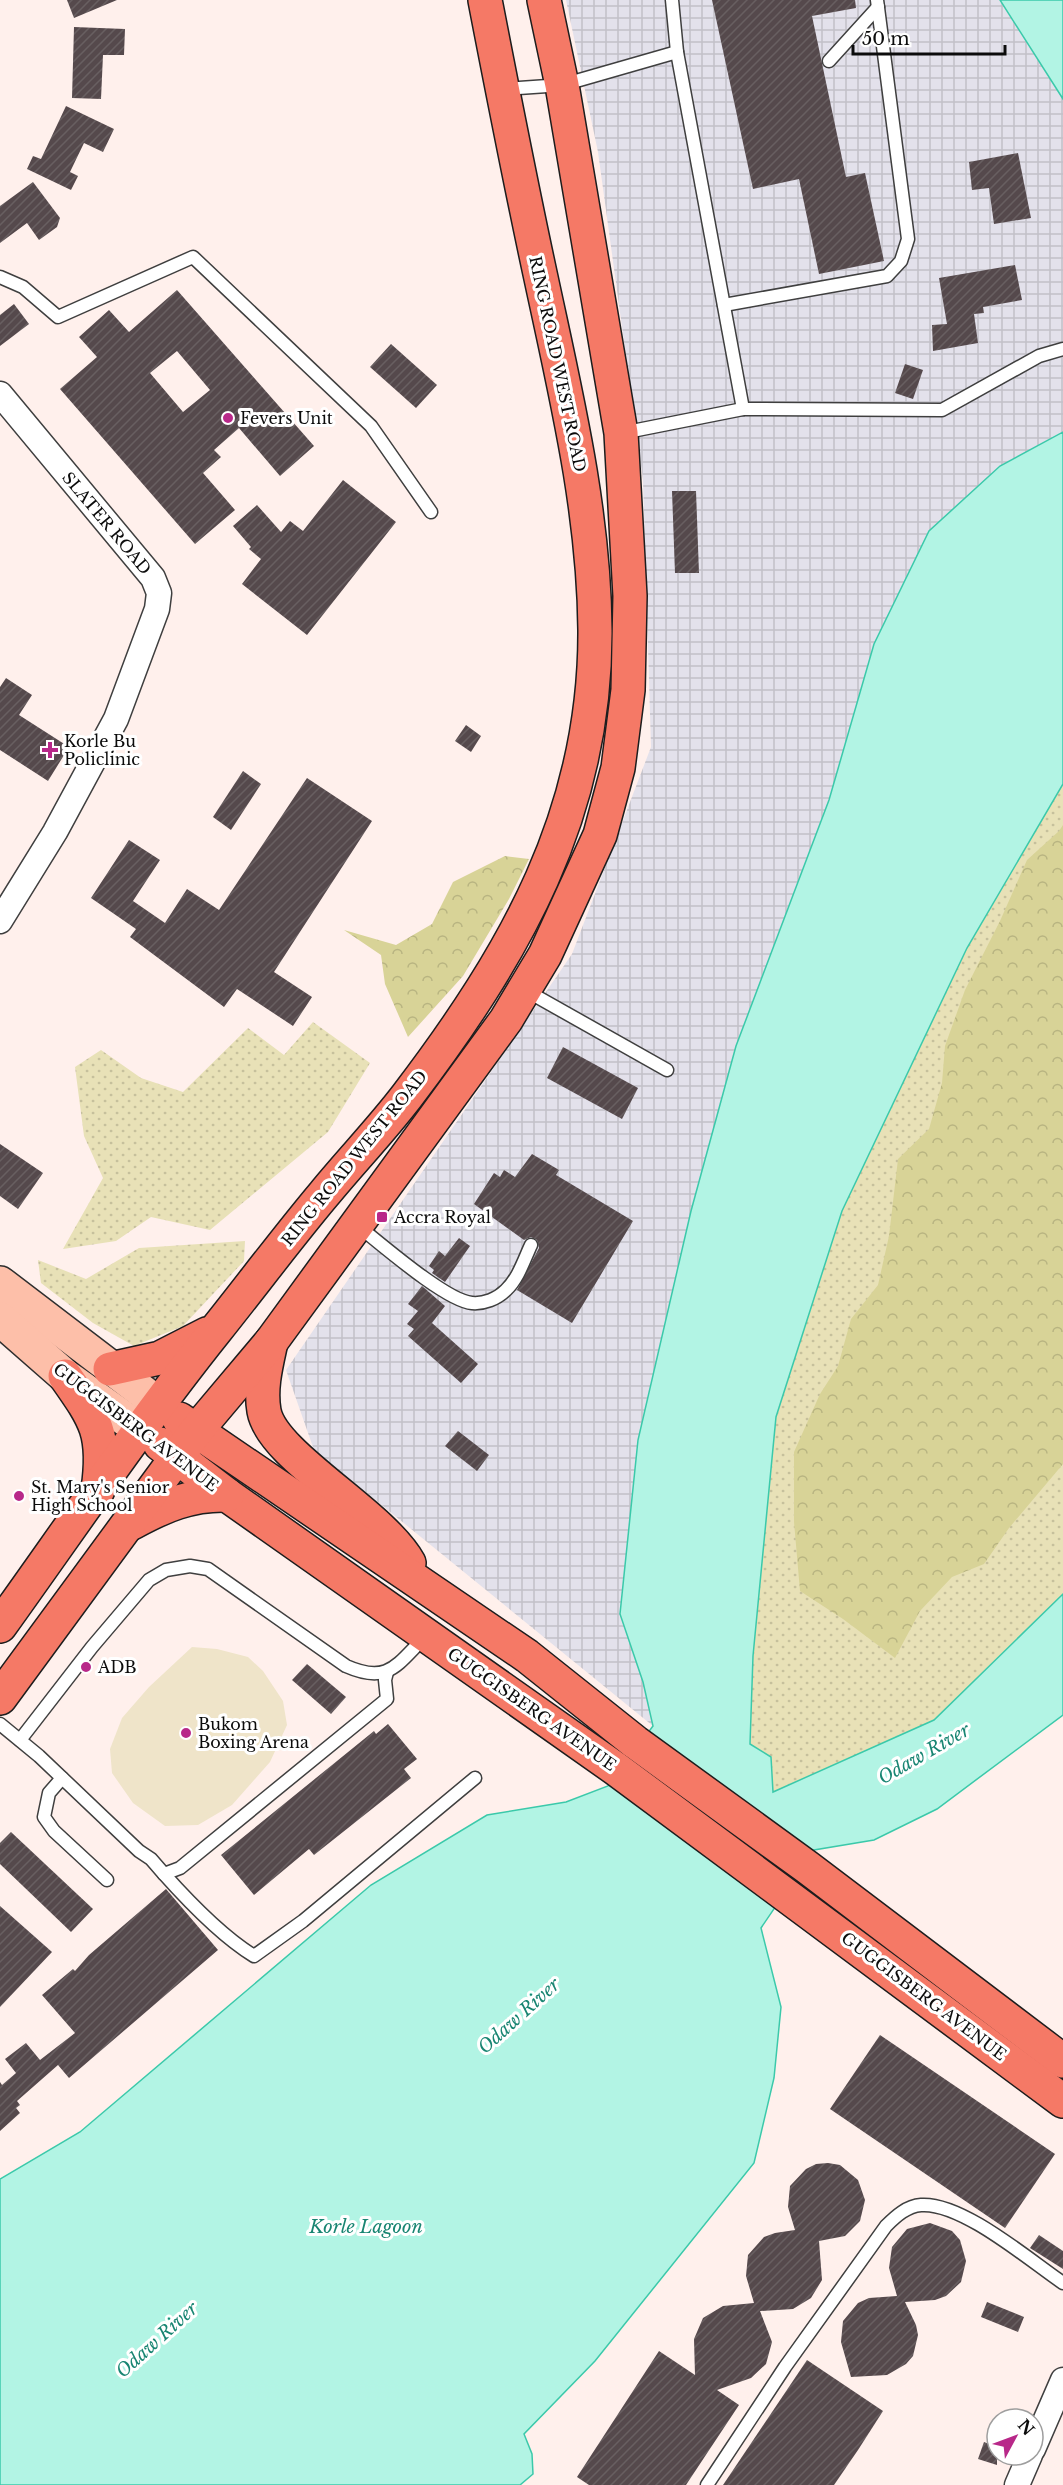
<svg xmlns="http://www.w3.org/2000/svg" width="1063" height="2485" viewBox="0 0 1063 2485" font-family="'Libre Baskerville',serif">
	<defs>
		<pattern id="industrial-grid" width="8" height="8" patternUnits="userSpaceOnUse" patternTransform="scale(1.5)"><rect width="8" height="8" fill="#e3e1eb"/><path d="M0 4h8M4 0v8" fill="none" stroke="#c2c0c8"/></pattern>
		<pattern id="grass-dots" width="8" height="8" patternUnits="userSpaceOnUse" patternTransform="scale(1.5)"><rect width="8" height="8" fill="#e8e1b7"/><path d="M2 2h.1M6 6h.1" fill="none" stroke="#c6c09c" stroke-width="1.8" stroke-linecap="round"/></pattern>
		<pattern id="forest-crowns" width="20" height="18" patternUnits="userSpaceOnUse" patternTransform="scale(1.5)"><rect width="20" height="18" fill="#d8d397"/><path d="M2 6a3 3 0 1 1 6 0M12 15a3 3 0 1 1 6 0" fill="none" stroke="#b8b481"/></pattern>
		<pattern id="building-hatch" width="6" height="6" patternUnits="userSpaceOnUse" patternTransform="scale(1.5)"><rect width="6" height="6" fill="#55494c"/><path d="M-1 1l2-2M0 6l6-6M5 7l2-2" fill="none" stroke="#685f61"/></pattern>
	</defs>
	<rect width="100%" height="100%" fill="#fff0ec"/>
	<path fill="url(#industrial-grid)" d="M566 0H1000L1063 99V432L1000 466 929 531 874 644 829 800 736 1046 691 1211 638 1440 620 1614 643 1682 653 1726 314 1450 286 1370 572 954 651 747 643 480 598 152Z"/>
	<g fill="url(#grass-dots)">
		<path d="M1063 784V1594L934 1720 773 1792 750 1744 753 1656 776 1417 842 1211 967 948Z"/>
		<path d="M313 1022 370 1063 328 1132 210 1230 151 1217 116 1241 63 1249 103 1178 84 1136 75 1067 101 1050 141 1078 183 1092 248 1028 284 1055Z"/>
		<path d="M245 1241 244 1261 183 1326 134 1346 93 1323 41 1283 38 1260 86 1279 139 1248Z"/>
	</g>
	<g fill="url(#forest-crowns)">
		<path d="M1063 825V1464L1009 1528 984 1564 952 1577 920 1611 895 1658 843 1619 800 1591 794 1522V1452L820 1394 838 1366 851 1319 878 1285 889 1236 898 1159 929 1129 942 1083 945 1046 965 990 1000 921 1027 860 1059 831Z"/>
		<path d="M505 856 529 859 509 899 463 976 408 1037 385 984 381 955 344 930 396 945 432 924 453 882Z"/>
	</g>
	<path fill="#efe4c9" d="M192 1647 217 1649 248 1657 263 1671 283 1701 287 1725 270 1762 232 1805 198 1825 165 1826 133 1803 112 1773 110 1749 122 1718 149 1687Z"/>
	<g fill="#b2f4e4" stroke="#3bc9aa" stroke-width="1.5">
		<path d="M1000 0H1063V99Z"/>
		<path d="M1063 432V784L967 948 842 1211 776 1417 753 1656 750 1744 771 1757 773 1792 934 1720 1063 1594V1715L937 1809 874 1840 814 1850 761 1928 781 2007 774 2078 754 2163 595 2361 524 2434 532 2454 533 2474 520 2485H0V2179L80 2132 371 1885 487 1815 566 1802 608 1786 653 1726 643 1682 620 1614 638 1440 691 1211 736 1046 829 800 874 644 929 531 1000 466Z"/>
	</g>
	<g fill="url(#building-hatch)" fill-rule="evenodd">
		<path d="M67 0H117L74 18Z"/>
		<path d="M712 0H855L856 8 812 16 846 177 865 173 884 261 819 274 799 179 753 189Z"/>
		<path d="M74 27 125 29 124 55H103L101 99 72 98Z"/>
		<path d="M66 106 114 129 103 152 84 143 70 172 78 176 71 190 27 169 33 156 41 159Z"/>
		<path d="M1018 153 1031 218 994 224 989 188 972 190 969 162Z"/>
		<path d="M33 182 60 218 57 227 39 240 27 223 0 243V206Z"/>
		<path d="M1015 265 1022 300 983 307 984 313 974 314 978 343 933 351 932 325 947 324 939 278Z"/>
		<path d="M177 290 314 446 280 476 239 428 214 450 221 457 203 473 235 510 195 544 60 389 97 357 79 337 109 310 129 332ZM177 351 210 390 183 412 150 373Z"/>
		<path d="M14 304 29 324 0 346V315Z"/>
		<path d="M391 344 437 385 416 408 370 367Z"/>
		<path d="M905 364 923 370 913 399 895 393Z"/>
		<path d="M343 480 396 522 307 635 242 584 261 559 249 549 251 547 233 526 257 505 281 532 290 521 303 531Z"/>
		<path d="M672 491H696L699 573H675Z"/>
		<path d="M6 678 32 695 19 715 69 747 48 781 0 750V687Z"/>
		<path d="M466 725 481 736 471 752 455 741Z"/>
		<path d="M243 771 261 784 231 830 213 817Z"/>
		<path d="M307 778 372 821 274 972 312 997 293 1026 237 989 224 1007 130 937 136 929 91 898 129 840 160 860 133 901 165 923 187 889 219 910Z"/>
		<path d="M563 1047 638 1088 622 1119 547 1078Z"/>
		<path d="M0 1144 43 1173 18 1209 0 1196Z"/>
		<path d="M532 1154 559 1170 556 1175 633 1221 572 1323 517 1290 539 1248 537 1240 531 1237 524 1240 474 1204 494 1173 500 1177 504 1170 515 1177Z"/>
		<path d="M459 1238 470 1246 445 1282 432 1273 434 1270 429 1266 439 1251 445 1256Z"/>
		<path d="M422 1286 445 1306 432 1323 478 1364 461 1383 408 1336 414 1329 407 1324 418 1311 408 1304Z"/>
		<path d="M458 1431 489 1455 477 1471 445 1446Z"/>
		<path d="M307 1664 346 1697 331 1714 292 1680Z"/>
		<path d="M388 1724 417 1759 404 1769 411 1778 314 1855 309 1849 254 1895 221 1855 374 1731 376 1734Z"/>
		<path d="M11 1832 93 1909 71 1932 0 1864V1843Z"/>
		<path d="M166 1889 218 1950 69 2078 58 2065 17 2101 20 2105 16 2108 20 2113 0 2131V2082L2 2085 16 2073 5 2059 26 2043 40 2060 75 2033 42 1995 73 1969 75 1971 89 1955Z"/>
		<path d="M0 1906 52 1952 0 2007Z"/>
		<path d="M880 2035 1055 2154 1005 2228 830 2109Z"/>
		<path d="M828 2163 840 2165 858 2180 865 2200 860 2221 845 2236 819 2241 822 2280 811 2298 793 2309 760 2311 772 2342 766 2364 751 2378 717 2390 739 2405 686 2485H589L577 2477 659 2351 695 2375 694 2339 703 2318 723 2306 754 2303 746 2276 748 2255 764 2237 775 2233 795 2230 788 2207 790 2186 806 2169 816 2164Z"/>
		<path d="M930 2223 952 2231 960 2240 966 2261 961 2282 946 2296 935 2300 905 2302 916 2325 918 2335 913 2356 906 2364 887 2375 851 2377 841 2342 843 2321 858 2303 869 2298 897 2296 889 2268 892 2247 907 2229Z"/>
		<path d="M1039 2235 1063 2251V2269L1030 2248Z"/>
		<path d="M987 2302 1024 2317 1018 2332 981 2317Z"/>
		<path d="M807 2360 883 2411 858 2450 834 2485H723Z"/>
		<path d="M984 2442 997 2447V2465L978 2459Z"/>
	</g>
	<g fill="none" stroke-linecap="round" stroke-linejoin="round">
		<defs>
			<g id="service">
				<path d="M672 0 677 52 743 409"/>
				<path d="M829 61 878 7"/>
				<path d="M503 89 562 85 677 52"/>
				<path d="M0 277 23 287 58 317 193 257 371 426 431 512"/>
				<path d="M724 305 887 276 901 261 908 239 877 0"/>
				<path d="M622 433 743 409 942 410 1039 356 1063 349"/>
				<path d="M525 990 667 1070"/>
				<path d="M357 1225C380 1243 446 1301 472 1303 484 1304 497 1299 506 1290 518 1279 524 1260 531 1245"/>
				<path d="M0 1724 39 1756 139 1851 151 1859 164 1874 180 1868 387 1699 385 1680 387 1672"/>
				<path d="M20 1740 92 1647 149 1580 166 1570 190 1566 208 1569 346 1666C389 1685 397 1664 426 1636"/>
				<path d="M62 1778 49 1793 44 1817 54 1831 107 1880"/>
				<path d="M164 1874C189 1902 223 1937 254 1956L303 1921 475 1778"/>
				<path d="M707 2485 785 2367 886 2226C896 2216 907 2206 921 2205 962 2202 1029 2260 1063 2283"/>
			</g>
			<g id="minor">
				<path d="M0 394 153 578 159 593 157 609 116 719 55 832 0 921"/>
				<path d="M1033 2449 1063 2380"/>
				<path d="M1017 2485 1030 2455"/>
			</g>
			<g id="secondary">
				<path d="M0 1283 160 1405"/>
				<path d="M0 1319 65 1376 142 1431"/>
			</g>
			<g id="primary">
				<path d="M271 1342C266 1365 260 1388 264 1411 272 1456 381 1513 409 1563"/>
				<path d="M110 1369 160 1358 207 1334"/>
				<path d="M65 1376C96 1420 106 1434 98 1490"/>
				<path d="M179 1419 527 1656 635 1742 807 1867 1063 2061"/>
				<path d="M160 1444 227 1495 616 1769 1063 2101"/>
				<path d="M132 1523C163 1506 191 1494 227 1495"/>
				<path d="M0 1626C71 1527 140 1425 216 1330 252 1285 287 1238 324 1194 351 1161 381 1130 407 1096 515 954 596 814 595 630 594 510 566 395 541 278 521 186 503 93 485 0"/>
				<path d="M0 1698 196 1431 271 1342 506 1020 545 955 600 835 618 768 628 690 630 596 621 433 562 85 544 0"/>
			</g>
		</defs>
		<use href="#service" stroke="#3f3f3f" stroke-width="15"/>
		<use href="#minor" stroke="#3f3f3f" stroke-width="27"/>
		<use href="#secondary" stroke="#2e2e2e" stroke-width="36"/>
		<use href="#primary" stroke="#1d1d1d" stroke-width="36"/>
		<use href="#service" stroke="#fff" stroke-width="12"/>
		<use href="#minor" stroke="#fff" stroke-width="24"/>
		<use href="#secondary" stroke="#fdbfa9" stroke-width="33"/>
		<use href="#primary" stroke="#f57966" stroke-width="33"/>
	</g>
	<g fill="#b82889" stroke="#fff" stroke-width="2">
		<circle cx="228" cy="418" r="6"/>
		<path d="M47 741h6v6h6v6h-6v6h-6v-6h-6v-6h6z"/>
		<rect x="376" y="1211" width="12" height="12" rx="3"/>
		<circle cx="19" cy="1496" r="6"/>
		<circle cx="86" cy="1667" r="6"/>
		<circle cx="186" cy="1733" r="6"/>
	</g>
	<g text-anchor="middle" stroke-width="6" stroke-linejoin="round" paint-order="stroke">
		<g font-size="16" fill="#0c0c0c" stroke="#fff">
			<text transform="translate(558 364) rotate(78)" y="6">RING ROAD WEST ROAD</text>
			<text transform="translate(107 523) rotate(50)" y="6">SLATER ROAD</text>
			<text transform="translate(354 1158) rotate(-51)" y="6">RING ROAD WEST ROAD</text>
			<text transform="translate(136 1427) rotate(37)" y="6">GUGGISBERG AVENUE</text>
			<text transform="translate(532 1709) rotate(35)" y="6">GUGGISBERG AVENUE</text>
			<text transform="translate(924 1996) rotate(37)" y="6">GUGGISBERG AVENUE</text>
		</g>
		<g font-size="16" fill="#0c0c0c" stroke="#fff" text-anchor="start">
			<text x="240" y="424">Fevers Unit</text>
			<text x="64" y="747">Korle Bu<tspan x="64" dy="18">Policlinic</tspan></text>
			<text x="394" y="1223">Accra Royal</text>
			<text x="31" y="1493">St. Mary's Senior<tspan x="31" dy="18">High School</tspan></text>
			<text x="98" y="1673">ADB</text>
			<text x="198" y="1730">Bukom<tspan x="198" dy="18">Boxing Arena</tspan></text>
		</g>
		<g font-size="18" font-style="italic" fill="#188572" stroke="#fff">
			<text transform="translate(924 1754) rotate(-30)" y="6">Odaw River</text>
			<text transform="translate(519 2016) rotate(-42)" y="6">Odaw River</text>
			<text x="366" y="2233">Korle Lagoon</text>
			<text transform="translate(157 2340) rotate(-42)" y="6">Odaw River</text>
		</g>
	</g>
	<g transform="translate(1015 2437) rotate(49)"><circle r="28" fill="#ffffff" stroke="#9e9e9e" stroke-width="1.5"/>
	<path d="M0-4.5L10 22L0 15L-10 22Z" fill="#b82889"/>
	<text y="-9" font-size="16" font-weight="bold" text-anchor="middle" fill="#0c0c0c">N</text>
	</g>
	<path d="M853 45v9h152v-9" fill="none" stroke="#0c0c0c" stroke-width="3"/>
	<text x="862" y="45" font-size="18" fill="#0c0c0c" stroke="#ffffff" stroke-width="4.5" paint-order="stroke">50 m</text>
</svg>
